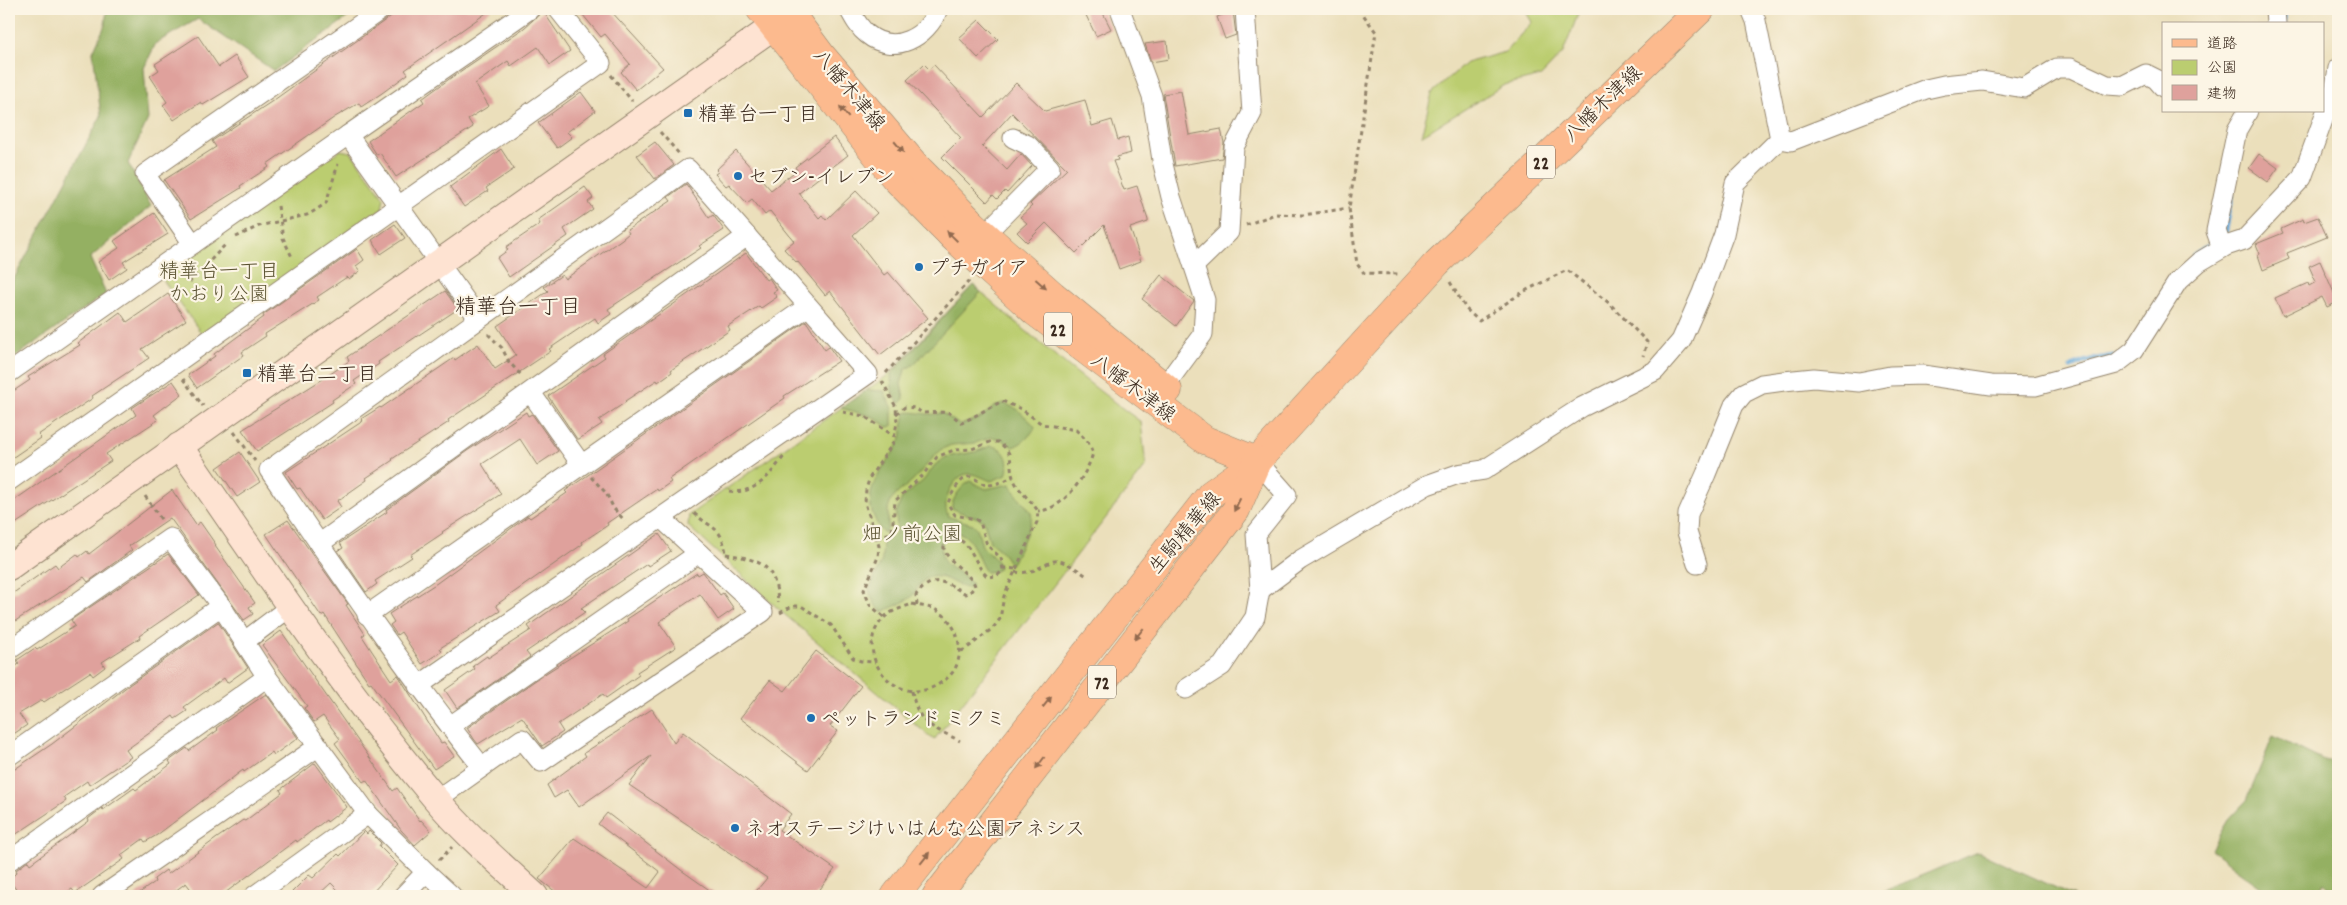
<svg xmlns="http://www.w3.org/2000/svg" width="2347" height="905" viewBox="0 0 2347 905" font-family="Dekko,'Klee One',sans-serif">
	<rect width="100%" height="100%" fill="#fcf5e5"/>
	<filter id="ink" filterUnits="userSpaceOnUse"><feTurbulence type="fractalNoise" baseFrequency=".02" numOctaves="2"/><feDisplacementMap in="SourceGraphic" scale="10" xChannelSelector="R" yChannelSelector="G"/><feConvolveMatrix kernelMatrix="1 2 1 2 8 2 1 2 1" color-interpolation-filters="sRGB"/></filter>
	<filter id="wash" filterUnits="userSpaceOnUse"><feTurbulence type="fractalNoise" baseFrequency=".0096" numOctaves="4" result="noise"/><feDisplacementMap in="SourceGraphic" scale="20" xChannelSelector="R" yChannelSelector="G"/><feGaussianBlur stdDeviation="1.12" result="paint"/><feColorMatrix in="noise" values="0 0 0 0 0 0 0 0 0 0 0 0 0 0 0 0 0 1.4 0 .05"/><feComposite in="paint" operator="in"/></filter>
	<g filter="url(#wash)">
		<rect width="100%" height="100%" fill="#ebdfbb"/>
		<g fill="#bbcd70" stroke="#7b7c47">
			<path d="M1524 9H1580L1563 53 1541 76 1504 85 1421 136 1432 93 1466 63 1505 52 1532 22Z"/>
			<path d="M340 150 351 152 384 198 382 209 204 337 161 277Z"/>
			<path d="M973 285C1027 333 1082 379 1141 422L1146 466 934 740 784 614 688 526 689 515 888 375Z"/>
		</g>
		<g fill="#94b062" stroke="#686d40">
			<path d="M107 9H359L274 71 198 19 156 43 144 68 148 119 128 163 151 206 90 258 106 294 9 361V288L101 116 93 52 105 25Z"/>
			<path d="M973 285 981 292 914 364 905 370 901 384 904 399 900 403 898 402 892 391 891 374Z"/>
			<path d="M867 390 884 391 892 409V426L887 427 874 417 841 408Z"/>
			<path d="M1003 403 1017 409 1034 425 1035 428C1029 437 1023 443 1013 447L1001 439 992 437 975 443 951 445 940 450 913 480 892 498 888 509V528L885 533C880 531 878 526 876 521 859 490 885 468 899 443 904 434 901 422 906 413 913 410 928 417 942 413L960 425 980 418 994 407Z"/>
			<path d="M991 446C1006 447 1011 463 1006 475L991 481C983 478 972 471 963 475 951 481 940 505 949 517L973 524 977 528 982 546 997 561 999 567 996 571 986 572C975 558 971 518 943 539 935 573 960 565 972 585L969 588C959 588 951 579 940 577 920 574 920 589 911 597 904 603 891 607 883 612 874 606 872 599 869 590L882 560 883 541 894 536 897 530 896 513 902 498 923 481 935 465 946 457 975 452Z"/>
			<path d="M970 481 986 489 1010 484C1015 495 1028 506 1031 513 1035 520 1017 553 1013 562L1010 564 1001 551 990 542 984 521C973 515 962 514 952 508 951 499 963 485 970 481Z"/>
			<path d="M2273 736 2324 761 2338 760V892L2336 894 2324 883 2320 888 2329 896H2273L2233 867 2211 849 2228 820 2247 800Z"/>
			<path d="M1978 852 2074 896H1872Z"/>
		</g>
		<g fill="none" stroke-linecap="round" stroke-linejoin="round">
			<g stroke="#66a8da" stroke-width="5">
				<path d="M2284 24 2285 9"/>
				<path d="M2223 236 2225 235 2232 196"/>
				<path d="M2194 255 2216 240"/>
				<path d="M2071 367 2086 361 2113 356"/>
			</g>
		</g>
		<g id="blocks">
			<g fill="#dfa19c">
				<path d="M401 9H492L405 70 408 74 382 93 361 107 359 103 335 117 267 164 269 167 240 186 241 188 191 219 164 180 216 147 212 141 274 100Z"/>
				<path d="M578 9H609L663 68 636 90 621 72 630 64 605 34 601 37Z"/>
				<path d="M1083 9H1101L1111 29 1096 36Z"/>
				<path d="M543 11 570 51 550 65 538 47 511 66 508 61 475 84 489 106 468 119 473 127 396 177 380 153 377 155 368 141 424 102 422 99 452 77 524 28Z"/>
				<path d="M1233 11 1236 35 1225 39 1217 17Z"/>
				<path d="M979 20 998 39 978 58 959 38Z"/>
				<path d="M198 36 219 67 235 56 249 77 203 105 201 102 174 120 163 105 167 102 150 76 159 70 155 64Z"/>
				<path d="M1167 41 1169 59 1151 62 1145 44Z"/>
				<path d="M924 64 929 69 934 65 983 117 1016 83 1045 111 1085 100 1092 126 1112 120 1118 140 1128 137 1131 153 1117 157 1118 160 1113 161 1124 190 1137 186 1148 220V222L1130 228 1141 261 1119 269 1104 225 1076 253 1046 223 1027 242 1017 232 1027 223 1020 217 1032 206 1030 204 1067 169 1012 113 982 146 1007 170 1021 154 1032 166 1007 193 1005 191 997 199 993 195 987 202 942 157 961 138 907 80Z"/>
				<path d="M1181 91 1189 135 1221 129 1224 143 1222 158 1175 166 1163 94Z"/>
				<path d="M581 92 595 111 567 132 572 137 557 148 538 123Z"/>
				<path d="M834 137 848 155 799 193 819 218 822 215 826 220 856 191 877 213 853 235 884 275 888 272 928 318 880 355 830 291 825 295 798 262 797 263 784 249 794 241 770 211 765 215 752 199 747 203 729 184 726 186 715 174 718 172 716 170 736 151 771 190 797 170 795 167Z"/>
				<path d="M655 142 674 165 655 179 637 155Z"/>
				<path d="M501 149 514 169 486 188 488 191 464 207 450 187Z"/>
				<path d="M2259 154 2278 168 2268 182 2249 168Z"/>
				<path d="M686 184 709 218 713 215 724 230 699 246 701 248 608 309 611 314 598 323 595 318 549 349 551 351 448 420 449 422 392 459 393 460 366 478 367 480 337 501 341 507 322 520 300 488 297 489 286 472 363 421 361 419 380 407 381 408 454 358 455 360 478 344 495 369 516 355 497 326 548 291 544 287 562 275 565 279 622 239 629 233 627 230 671 201 668 197Z"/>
				<path d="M585 187 593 198 588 202 593 209 564 229 568 236 509 277 497 258 508 250 506 247 540 224 538 220Z"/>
				<path d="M154 213 168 234 123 262 127 268 109 280 98 262 119 248 114 241Z"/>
				<path d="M2318 217 2327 237 2287 253 2289 259 2263 270 2258 255 2260 254 2256 244 2283 233 2281 229 2303 219 2304 222Z"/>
				<path d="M395 224 405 238 381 254 372 240Z"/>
				<path d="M357 249 364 260 356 266 360 271 349 279 347 277 317 297 319 300 265 334 266 336 242 352 244 355 197 388 188 375 215 356 214 354 264 317 263 315Z"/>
				<path d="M746 253 766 280 769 278 777 290 773 292 777 297 761 308 759 306 728 326 730 330 671 370 672 372 658 382 657 380 625 401 626 402 599 420 602 424 579 439H577L548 396 605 357 603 354Z"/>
				<path d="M2320 261 2338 302 2327 307 2322 297 2283 316 2275 298 2308 283 2309 286 2316 282 2309 266Z"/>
				<path d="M1161 275 1194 301 1176 326 1142 299Z"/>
				<path d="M445 291 458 309 378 362 379 364 354 381 356 384 332 400 333 402 257 451 242 430 326 377 349 361 347 357Z"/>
				<path d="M168 294 186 320 142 349 149 358 92 396 93 398 38 435 41 438 9 460V394L30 380 28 377 80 345 78 343 120 312 127 322Z"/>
				<path d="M806 321 825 350 829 347 839 361 784 396 785 398 669 479 671 482 658 491 657 489 607 523 608 525 582 542 583 544 496 605 500 611 440 648 442 651 422 664 401 632 397 635 390 625 394 622 389 614 437 583 528 516 530 518 567 493 565 491 598 468Z"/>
				<path d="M173 381 182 394 154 415 158 420 106 454 111 461 9 528V504L136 415 132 408Z"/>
				<path d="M526 412 528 416 532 414 558 451 537 465 520 439 482 464 501 494 442 532 443 533 410 555 412 557 375 581 377 584 366 592 338 551 343 548 340 543 387 512 386 510 467 451Z"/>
				<path d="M240 452 260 482 237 497 217 468Z"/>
				<path d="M172 490 196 525 200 522 216 545 215 546 255 603 249 607 253 614 244 620 170 518 129 546 132 550 88 582 84 577 9 625V596L55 564 58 568 77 554 79 557 87 551 89 554Z"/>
				<path d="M288 520 348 604 346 605 365 634 362 636 391 680 398 675 441 743 444 742 454 756 434 769 371 682 369 683 324 614 321 616 266 534Z"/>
				<path d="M659 534 671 551 648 566 647 564 581 608 585 612 526 652 530 657 457 708 445 690 475 669 473 666 487 656 488 658 531 630 528 626Z"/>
				<path d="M168 554 199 595 139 636 140 638 102 662 105 667 93 676 90 672 44 702 42 700 19 714 27 725 9 737V671L19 664 17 660 35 648 37 650 75 626 71 620Z"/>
				<path d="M703 572 720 595 723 593 734 609 718 620 700 594 659 622 676 647 637 672 639 675 606 698 603 694 558 724 563 732 542 746 522 717 478 744 474 739 467 728 543 675 628 621 627 619 647 606 697 573 698 575Z"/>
				<path d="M218 622 248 668 227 683 224 678 184 707 187 711 175 719 173 716 126 750 131 757 89 785 87 781 64 797 66 801 9 839V773L52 744 129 685Z"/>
				<path d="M281 631 393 791 397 788 420 821 421 820 431 831 415 845 401 830 366 780 363 782 346 758 335 743 340 739 323 716 314 722 304 708 307 706 262 645Z"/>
				<path d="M816 651 861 686 830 726 838 731 808 770 740 718 770 680 785 691Z"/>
				<path d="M266 694 298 738 274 755 272 752 244 772 243 770 157 835 145 842 143 839 121 855 124 859 75 893 72 889 61 896H21L9 880 17 872 16 870 28 861 30 864 62 841 89 821 88 819 102 808 103 810 134 788 136 790 171 764 169 761 187 748 189 751 218 730 216 728Z"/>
				<path d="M652 709 674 743 683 732 791 814 779 830 835 869 815 896H752L767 878 629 785 651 756 579 807 567 790 554 798 547 785 586 756 584 753Z"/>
				<path d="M315 763 347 807 327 822 326 820 297 842 296 840 221 896H196L186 883 168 896H135L155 882 154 879 166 870 168 874 217 838 243 820 245 821 282 793 280 790Z"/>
				<path d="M607 813 681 870 718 896H561L539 879 574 838 648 888 660 872 598 824Z"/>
				<path d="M364 831 367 834 369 831 381 843 379 846 398 865 369 896H344L331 883 317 896H288L309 875 313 878 338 854 340 856Z"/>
			</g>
		</g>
	</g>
	<g filter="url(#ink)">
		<use href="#blocks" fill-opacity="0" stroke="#93846c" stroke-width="1"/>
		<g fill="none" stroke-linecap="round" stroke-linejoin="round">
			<defs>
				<g id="street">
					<path d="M382 9 145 174 193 244 348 135 478 318"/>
					<path d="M849 9C854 18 859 28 867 34 894 56 927 37 938 9"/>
					<path d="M1120 9 1152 96 1162 160 1171 197 1205 300 1203 334 1164 387"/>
					<path d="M2275 9 2276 24"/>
					<path d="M348 135 530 9"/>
					<path d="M1780 139 1791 141 1926 89 1944 85 1982 81 2024 88 2057 68H2071L2107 85 2122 86 2146 74 2156 79 2163 87"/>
					<path d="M985 234 1050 168 1028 145 1013 138"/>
					<path d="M2222 248 2216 231 2237 130 2248 111"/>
					<path d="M1195 265 1229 232 1234 147 1252 113 1245 9"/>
					<path d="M9 373 193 244"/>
					<path d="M531 393 581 464"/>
					<path d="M9 481 601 63 558 9"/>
					<path d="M319 544 747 236"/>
					<path d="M1697 564 1687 532 1688 514 1706 474 1734 405 1744 393 1762 384 1784 381 1814 378 1859 382 1890 376 1923 375 1991 385 2035 386 2116 364 2134 350 2178 281 2199 262 2226 246 2244 240 2302 178 2335 87 2338 68"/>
					<path d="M1260 590 1300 560 1427 485 1458 474 1484 470 1582 407 1655 371 1681 341 1702 293 1724 234 1735 183 1780 139 1756 21 1751 9"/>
					<path d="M367 615 807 307"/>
					<path d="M245 641 290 607"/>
					<path d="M9 650 170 538 221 606 267 677 368 814 426 872 403 896"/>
					<path d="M418 686 868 374 688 169 269 470C338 571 405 671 482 767"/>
					<path d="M1186 689 1222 666 1255 617 1260 590 1256 534 1287 495 1257 461"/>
					<path d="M450 726 699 553"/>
					<path d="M9 756 221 606"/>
					<path d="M436 800 522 739 541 762 763 612 661 518"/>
					<path d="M9 861 267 677"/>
					<path d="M426 872 452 896"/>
					<path d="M102 896 319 746"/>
					<path d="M254 896 368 814"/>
				</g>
				<g id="secondary">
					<path d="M179 446C262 565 341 687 435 798 465 834 501 864 535 896"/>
					<path d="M9 567 791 14"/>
				</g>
				<g id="primary">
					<path d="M760 9 895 178 953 237 1035 312 1205 440 1257 461"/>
					<path d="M787 9 822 56 915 165 973 224 1053 295 1168 390"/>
					<path d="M895 896 1211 494 1257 461 1437 263 1701 9"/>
					<path d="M936 896 1236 510 1257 461"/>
				</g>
			</defs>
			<use href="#street" stroke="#93846c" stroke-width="21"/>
			<use href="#secondary" stroke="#93846c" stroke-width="28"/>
			<use href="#primary" stroke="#93846c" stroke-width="29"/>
			<g stroke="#93846c" stroke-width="3" stroke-dasharray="4 4" stroke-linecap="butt">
				<path d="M1359 9 1376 32 1349 208 1357 264 1364 273 1398 274"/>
				<path d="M611 75 632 101"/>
				<path d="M660 132 680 155"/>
				<path d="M278 206 283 238 293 259"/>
				<path d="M1246 225 1275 214 1303 215 1349 208"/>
				<path d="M236 237 259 226 307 215 316 210 326 203 338 164"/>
				<path d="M184 272 191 281 225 245"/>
				<path d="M1450 282 1466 309 1479 321 1523 292 1567 270 1609 303 1647 342 1643 356"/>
				<path d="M488 334 502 348 509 362 523 377"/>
				<path d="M886 373 969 281"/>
				<path d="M183 379 203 406"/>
				<path d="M882 381 896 407 897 423 893 443 870 477 866 489 865 503 879 546 878 557 864 590 870 605 885 618"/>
				<path d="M843 412 864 416 894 436"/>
				<path d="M896 414 905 407 915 408 922 413 948 412 962 423 1002 401 1021 409 1042 424 1076 430 1088 442 1093 453C1087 475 1064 510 1038 511"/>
				<path d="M234 432 255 461"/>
				<path d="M591 477 606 493 614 509 625 521"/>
				<path d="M729 491C757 495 770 474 785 455"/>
				<path d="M145 496 163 522"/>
				<path d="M694 513C712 530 721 525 726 553"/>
				<path d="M878 538 892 532 895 501 922 476 937 457 954 450 972 449 990 442H998C1017 455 1007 463 1014 480 1020 493 1031 500 1038 511L1037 522 1004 596 1000 619 993 628 966 649 961 651"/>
				<path d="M726 554C760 560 776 564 778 603"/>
				<path d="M1003 568 1016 569"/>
				<path d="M1015 572C1036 576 1049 558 1059 561 1069 563 1079 571 1087 576"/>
				<path d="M912 604C918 606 925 606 931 608 953 615 965 644 957 664 954 673 947 679 939 684 896 711 852 653 882 620 889 611 902 608 912 604Z"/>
				<path d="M917 605 916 595C934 573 945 582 966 594L971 591 975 586C973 573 920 546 957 538 974 547 974 565 988 577L997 576 1003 570 1001 558 987 545 980 522 975 519 955 515 948 504C950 495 962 474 972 477 977 479 981 484 986 485 995 486 1005 480 1013 477"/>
				<path d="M780 613 792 606H801L831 625 853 658 861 661 875 662"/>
				<path d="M912 691C918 726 932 726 960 741"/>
				<path d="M439 860 452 847"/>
			</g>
			<use href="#street" stroke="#fff" stroke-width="19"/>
			<use href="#secondary" stroke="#fee3d2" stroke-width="26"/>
			<use href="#primary" stroke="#fcba8e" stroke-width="28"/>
		</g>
		<defs><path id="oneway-solid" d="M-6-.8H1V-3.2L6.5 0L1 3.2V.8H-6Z" transform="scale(1.25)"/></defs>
		<g fill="#926b50">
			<use href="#oneway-solid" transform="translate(844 112) rotate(-128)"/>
			<use href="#oneway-solid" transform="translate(899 147) rotate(50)"/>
			<use href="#oneway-solid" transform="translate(952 236) rotate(-136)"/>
			<use href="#oneway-solid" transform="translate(1041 284) rotate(42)"/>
			<use href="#oneway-solid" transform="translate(1237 505) rotate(116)"/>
			<use href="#oneway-solid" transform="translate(1139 634) rotate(128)"/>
			<use href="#oneway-solid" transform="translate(1047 702) rotate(-52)"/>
			<use href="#oneway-solid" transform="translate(1040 763) rotate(127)"/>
			<use href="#oneway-solid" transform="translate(925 858) rotate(-52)"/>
		</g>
	</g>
	<g fill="#1f6fb2" stroke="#fcf5e5" stroke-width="2">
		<rect x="683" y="108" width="10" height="10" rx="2.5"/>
		<circle cx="738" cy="176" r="5"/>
		<circle cx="919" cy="267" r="5"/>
		<rect x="242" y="368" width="10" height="10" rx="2.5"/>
		<circle cx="811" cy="718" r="5"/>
		<circle cx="735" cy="828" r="5"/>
	</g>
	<g text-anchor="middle" stroke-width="4.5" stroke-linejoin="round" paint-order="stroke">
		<g fill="#fcf5e5" stroke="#75675a" stroke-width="1">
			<rect x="1527" y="145.5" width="28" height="33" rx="4"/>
			<rect x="1044" y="312.5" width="28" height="33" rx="4"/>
			<rect x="1088" y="665.5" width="28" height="33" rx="4"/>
		</g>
		<g font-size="19" font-weight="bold" fill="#3b2a1e">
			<text x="1541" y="169">22</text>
			<text x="1058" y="336">22</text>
			<text x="1102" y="689">72</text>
		</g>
		<g font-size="20" fill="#3b2a1e" stroke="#fcf5e5">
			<text transform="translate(850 89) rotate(50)" y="7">八幡木津線</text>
			<text transform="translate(1602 103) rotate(-44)" y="7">八幡木津線</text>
			<text transform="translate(1134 387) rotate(37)" y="7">八幡木津線</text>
			<text transform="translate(1184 532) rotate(-50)" y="7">生駒精華線</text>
		</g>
		<g font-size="20" fill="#3b2a1e" stroke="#fcf5e5" text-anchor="start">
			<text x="698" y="120">精華台一丁目</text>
			<text x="748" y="183">セブン-イレブン</text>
			<text x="929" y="274">プチガイア</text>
			<text x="257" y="380">精華台二丁目</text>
			<text x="821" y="725">ペットランド ミクミ</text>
			<text x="745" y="835">ネオステージけいはんな公園アネシス</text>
		</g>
		<g font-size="20" fill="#5b5332" stroke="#fcf5e5">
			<text x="219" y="277">精華台一丁目<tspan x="219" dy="23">かおり公園</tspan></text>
			<text x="912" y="540">畑ノ前公園</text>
		</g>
		<g font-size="21" fill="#3b2a1e" stroke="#fcf5e5">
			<text x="518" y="313">精華台一丁目</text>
		</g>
	</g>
	<rect width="2347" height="905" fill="none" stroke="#fcf5e5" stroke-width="30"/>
	<rect x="2162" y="22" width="162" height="90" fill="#fcf5e5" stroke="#afa495"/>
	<rect x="2172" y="39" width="25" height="8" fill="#fcba8e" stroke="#afa495"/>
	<text x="2207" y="48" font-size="15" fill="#3b2a1e">道路</text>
	<rect x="2172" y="60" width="25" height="15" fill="#bbcd70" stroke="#afa495"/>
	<text x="2207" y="72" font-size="15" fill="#3b2a1e">公園</text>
	<rect x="2172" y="85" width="25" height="15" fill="#dfa19c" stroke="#afa495"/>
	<text x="2207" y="98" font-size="15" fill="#3b2a1e">建物</text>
</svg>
